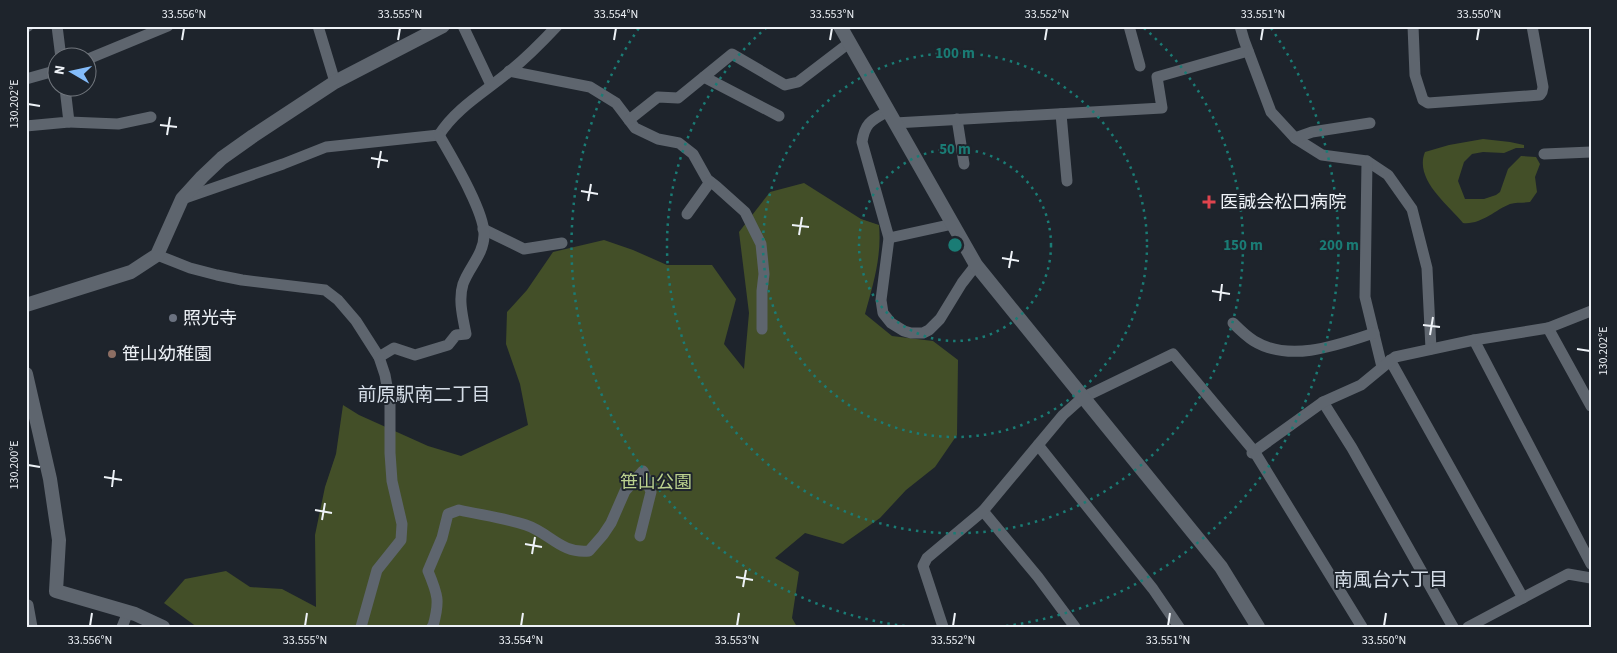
<svg xmlns="http://www.w3.org/2000/svg" width="1617" height="653" viewBox="0 0 1617 653" font-family="'Source Sans 3','Noto Sans JP',sans-serif">
	<rect width="100%" height="100%" fill="#1e242c"/>
	<g fill="#434f28">
		<path d="M1483 139 1510 142 1524 145V148H1516L1504 153 1483 152 1472 154 1464 162 1458 181 1465 199H1484L1496 195 1500 192 1508 169 1521 156 1536 157 1540 164 1535 177 1537 192 1530 202C1524 203 1516 202 1510 204 1495 210 1481 225 1463 223 1447 204 1414 179 1425 152L1449 145Z"/>
		<path d="M804 183 861 219 879 225C882 256 873 285 865 314L892 336 933 341 958 360 957 435 935 467 906 490 880 518 843 544 805 533 775 558 799 572 792 618 797 627H197L164 603 185 579 226 571 250 587 282 589 316 607 315 535 325 487 336 454 343 405 359 415 428 446 461 456 528 425 520 384 506 344 507 312 527 290 553 252 604 240 633 250 667 265H712L736 299 724 344 744 369 749 313 739 232 770 192Z"/>
	</g>
	<g fill="none" stroke-linecap="round" stroke-linejoin="round">
		<g stroke="#5e656e" stroke-width="11">
			<path d="M57 26 61 58"/>
			<path d="M318 26 335 82"/>
			<path d="M463 26 491 85"/>
			<path d="M1129 26 1140 66"/>
			<path d="M1240 26 1244 40 1271 112 1295 138 1322 155 1367 161 1388 175 1412 209 1427 268 1431 349"/>
			<path d="M1413 26 1415 75 1423 100 1428 103 1540 95 1542 92 1543 87 1532 26"/>
			<path d="M26 27 28 26"/>
			<path d="M88 59 168 26"/>
			<path d="M509 71 590 87 616 103 635 128 658 139 679 143 693 154 707 179 716 186 745 212 761 244 764 274 762 291V329"/>
			<path d="M704 77 779 116"/>
			<path d="M26 79 58 70"/>
			<path d="M888 111C872 120 865 122 862 142L889 238 881 300 883 313 891 323 904 331 911 333H923L929 330 940 319 962 283 976 265"/>
			<path d="M1061 114 1067 181"/>
			<path d="M957 119 964 164"/>
			<path d="M629 120 658 97 678 98 732 54 785 85 798 82 849 43"/>
			<path d="M69 122 118 124 151 117"/>
			<path d="M895 123 1162 108 1157 77 1248 51"/>
			<path d="M26 126 69 122 65 88"/>
			<path d="M439 135C456 108 485 92 510 71 526 58 542 42 557 26"/>
			<path d="M1295 138 1312 132 1370 123"/>
			<path d="M1544 154 1591 152"/>
			<path d="M1367 161 1365 297 1382 367"/>
			<path d="M182 199 283 164 326 147 439 135"/>
			<path d="M687 214 710 182"/>
			<path d="M483 229 524 249 562 243"/>
			<path d="M889 238 953 224"/>
			<path d="M157 255 190 268 217 275 242 280 325 290 338 300 356 321 379 357 385 375 390 403V453L392 481 402 524 401 540 377 570 361 627"/>
			<path d="M1233 323C1239 329 1246 336 1254 341 1290 363 1338 345 1374 333"/>
			<path d="M1548 328 1591 406"/>
			<path d="M1474 340 1591 564"/>
			<path d="M379 357 394 348 415 355 448 345 456 335 466 334C463 318 458 300 463 284 469 267 484 254 484 235 485 212 451 156 439 135"/>
			<path d="M1390 360 1523 598"/>
			<path d="M1323 402 1352 448 1453 627"/>
			<path d="M1038 445 1153 589 1179 627"/>
			<path d="M1252 453 1323 402 1361 385 1395 357 1474 340 1548 328 1591 311"/>
			<path d="M983 511 1038 577 1075 627"/>
			<path d="M28 605 32 627"/>
			<path d="M122 627 128 612"/>
			<path d="M432 627 433 626C440 601 438 595 428 571L442 538 448 514 459 510C481 515 505 518 526 525 550 533 561 554 589 551L603 535 611 523 625 491 643 471 651 492 640 536"/>
			<path d="M943 627 923 566 927 558 983 511 1063 415 1082 398 1173 354 1254 451 1362 627"/>
			<path d="M1468 627 1568 574 1591 578"/>
		</g>
		<g stroke="#5e656e" stroke-width="14">
			<path d="M840 26 976 265 1221 567 1258 627"/>
			<path d="M26 305 131 272 157 255 182 199 202 177 222 158 253 136 335 82 443 26"/>
			<path d="M26 374 50 479 59 540 56 591 135 614 163 627"/>
		</g>
	</g>
	<path fill="none" stroke="#eef2f7" stroke-width="2" d="M182 40 184 28M398 40 400 28M614 40 616 28M830 40 832 28M1045 40 1047 28M1261 40 1263 28M1477 40 1479 28M28 104 40 106M160 125 177 127M167 135 170 117M371 158 388 161M378 168 381 151M581 191 598 194M588 201 591 184M792 225 809 227M799 235 802 217M1002 258 1019 261M1009 268 1012 251M1212 291 1230 294M1220 301 1222 284M1423 325 1440 327M1430 335 1433 317M1577 349 1590 351M28 465 40 467M104 477 122 480M112 487 114 470M315 510 332 513M322 520 325 503M525 544 542 547M532 554 535 537M736 577 753 580M743 587 746 570M90 626 92 613M305 626 307 613M521 626 523 613M737 626 739 613M953 626 955 613M1168 626 1170 613M1384 626 1386 613"/>
	<g fill="none" stroke="#1a7c75" stroke-width="2.5" stroke-dasharray="2.5 5">
		<circle cx="955" cy="245" r="96"/>
		<circle cx="955" cy="245" r="192"/>
		<path d="M1144 28A288 288 0 1 1 766 28"/>
		<path d="M912 627A384 384 0 0 1 639 28M1271 28A384 384 0 0 1 998 627"/>
	</g>
	<path fill="#e0444e" stroke="#1e242c" stroke-width="2" d="M1206.5 194.5h5v5h5v5h-5v5h-5v-5h-5v-5h5z"/>
	<circle fill="#6b7280" stroke="#1e242c" stroke-width="2" cx="173" cy="318" r="5"/>
	<circle fill="#8d6e63" stroke="#1e242c" stroke-width="2" cx="112" cy="354" r="5"/>
	<g text-anchor="middle" stroke-width="4" stroke-linejoin="round" paint-order="stroke">
		<g font-size="18" fill="#eef2f7" stroke="#1e242c" text-anchor="start">
			<text x="1220" y="208">医誠会松口病院</text>
			<text x="183" y="324">照光寺</text>
			<text x="122" y="360">笹山幼稚園</text>
		</g>
		<g font-size="18" fill="#bcd28f" stroke="#1e242c">
			<text x="656" y="488">笹山公園</text>
		</g>
		<g font-size="19" fill="#d6dee8" stroke="#1e242c">
			<text x="424" y="401">前原駅南二丁目</text>
			<text x="1391" y="586">南風台六丁目</text>
		</g>
	</g>
	<circle cx="955" cy="245" r="8" fill="#1a7c75" stroke="#1e242c" stroke-width="2.5"/>
	<g font-size="15" text-anchor="middle" font-weight="bold" fill="#1a7c75" stroke="#1e242c" stroke-width="4" stroke-linejoin="round" paint-order="stroke">
		<text x="955" y="58">100 m</text>
		<text x="955" y="154">50 m</text>
		<text x="1243" y="250">150 m</text>
		<text x="1339" y="250">200 m</text>
	</g>
	<rect width="1617" height="653" fill="none" stroke="#1e242c" stroke-width="55"/>
	<g transform="translate(72 72) rotate(279)"><circle r="24" fill="#1e242c" stroke="#71767d"/>
	<path d="M0-4L9 19L0 12L-9 19Z" fill="#84bcfb"/>
	<text y="-8" font-size="14" font-weight="bold" text-anchor="middle" fill="#eef2f7">N</text>
	</g>
	<rect x="28" y="28" width="1562" height="598" fill="none" stroke="#eef2f7" stroke-width="2"/>
	<g font-size="12" text-anchor="middle" fill="#eef2f7">
		<text x="184" y="18">33.556°N</text>
		<text x="400" y="18">33.555°N</text>
		<text x="616" y="18">33.554°N</text>
		<text x="832" y="18">33.553°N</text>
		<text x="1047" y="18">33.552°N</text>
		<text x="1263" y="18">33.551°N</text>
		<text x="1479" y="18">33.550°N</text>
		<text transform="translate(14 104) rotate(-90)" y="4">130.202°E</text>
		<text transform="translate(1603 351) rotate(-90)" y="4">130.202°E</text>
		<text transform="translate(14 465) rotate(-90)" y="4">130.200°E</text>
		<text x="90" y="644">33.556°N</text>
		<text x="305" y="644">33.555°N</text>
		<text x="521" y="644">33.554°N</text>
		<text x="737" y="644">33.553°N</text>
		<text x="953" y="644">33.552°N</text>
		<text x="1168" y="644">33.551°N</text>
		<text x="1384" y="644">33.550°N</text>
	</g>
</svg>
